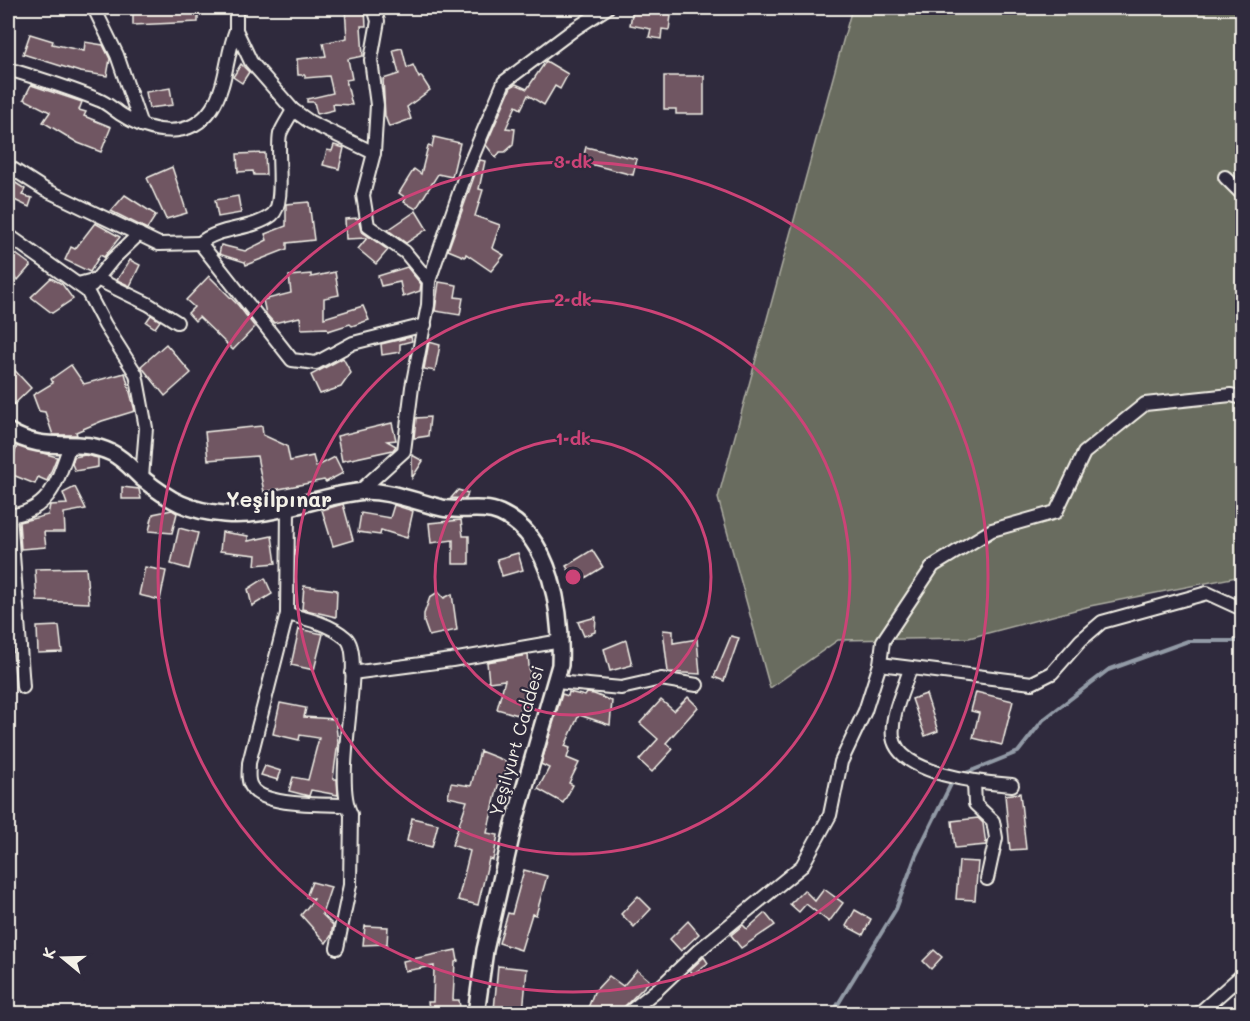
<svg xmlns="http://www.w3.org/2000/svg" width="1250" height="1021" viewBox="0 0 1250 1021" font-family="Mali,sans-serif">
	<rect width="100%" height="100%" fill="#2f2a3d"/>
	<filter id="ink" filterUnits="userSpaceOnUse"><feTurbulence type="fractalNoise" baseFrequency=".0167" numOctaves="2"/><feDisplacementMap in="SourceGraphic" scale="12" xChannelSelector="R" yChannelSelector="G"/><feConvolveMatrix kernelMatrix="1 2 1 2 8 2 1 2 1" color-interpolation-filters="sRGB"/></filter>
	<g filter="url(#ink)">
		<path fill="#696c5e" stroke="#aeaea3" stroke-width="1.5" d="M852 8H1242V576L1090 606 969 638 838 640 770 688 718 498Z"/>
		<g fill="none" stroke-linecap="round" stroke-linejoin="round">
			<g stroke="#929aa6" stroke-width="4">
				<path d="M961 775 1018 752 1043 720 1108 670 1188 641H1242"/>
				<path d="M832 1014 896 909 916 855 953 780"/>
			</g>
		</g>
		<g fill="#6f5762" stroke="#f4f1e8" stroke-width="1.5">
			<path d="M133 8H198V22L133 25Z"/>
			<path d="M345 8H365L366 26H361L363 56 348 59 352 79 346 80 352 105 333 104 334 110 317 114 314 102H307V99L333 93 329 76 305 78V75H298L297 59 326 56 323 43 347 38Z"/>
			<path d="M633 8H672L669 30 662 29 661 39 649 37 651 29 630 25Z"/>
			<path d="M30 34 53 41 52 44 84 51 85 42 103 45 110 59 107 76 80 72 23 54Z"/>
			<path d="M402 48 407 68 413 65 419 78 421 76 430 90 407 107 411 119 389 127 385 116 383 79 399 74 393 50Z"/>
			<path d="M546 61 568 74 560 89 555 86 544 105 528 95 521 109 516 106 506 128 515 129 513 145 505 152H500L496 158 486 145 511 87 516 84 527 89Z"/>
			<path d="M241 64 249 72 242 83 233 77Z"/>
			<path d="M664 76H704V114H676V109H664Z"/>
			<path d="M31 85 82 102 79 110 86 112 84 116 111 127 101 152 78 143 43 122 50 112 24 99Z"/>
			<path d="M170 88 173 105 149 108 146 92Z"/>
			<path d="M434 137 460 143 452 177 438 174 416 209 404 202 406 198 399 193 414 169 421 174 428 146 432 147Z"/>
			<path d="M334 145 344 148 339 169 323 165 327 150 332 151Z"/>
			<path d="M586 147 637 159 633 175 582 162Z"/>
			<path d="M265 153 266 175H254L253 171 238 172 237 154Z"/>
			<path d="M480 160 485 161 479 189 483 190 475 216 500 225 492 248 504 255 491 271 466 254 465 257 448 250Z"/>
			<path d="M172 167 187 213 166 219 147 178Z"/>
			<path d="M8 178 25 189 22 195 32 198 29 207 8 197Z"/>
			<path d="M125 195 156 215 147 229 111 211Z"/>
			<path d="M238 196 241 213 218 217 215 200Z"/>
			<path d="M309 202 314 240 287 243V249L246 265 245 262 219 254 221 245 245 251 267 240 265 234 286 226V204Z"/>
			<path d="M416 211 427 229 406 243 388 230Z"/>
			<path d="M358 218 361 231 388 250 376 264 358 249 367 238 346 239 345 219Z"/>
			<path d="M95 223 120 237 104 257 100 255 90 272 65 260 71 247 75 249Z"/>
			<path d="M12 251 31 265 18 280 8 273V257Z"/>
			<path d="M130 260 140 265 130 286 117 280Z"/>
			<path d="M407 267 421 284 420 291 403 297 400 282 381 286 378 276Z"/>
			<path d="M335 272 339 295 324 298V318L363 306 369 320 352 326 350 324 328 331 327 328 301 329 300 317 274 323 266 314 263 300 291 293 289 276 311 274V277Z"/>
			<path d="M209 276 238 305 255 327 233 350 199 317 195 321 188 313 194 307 186 300Z"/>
			<path d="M51 278 62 284 73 299 52 313 31 297Z"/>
			<path d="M439 282 457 285 455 297 463 298 460 315 435 311Z"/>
			<path d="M151 315 160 321 155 328 146 322Z"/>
			<path d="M411 337 412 341 400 344V352L382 355 381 344Z"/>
			<path d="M429 342 440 345 435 371 424 369Z"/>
			<path d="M166 344 191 373 165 396 141 366Z"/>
			<path d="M343 358 351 373 341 387 320 394 311 375Z"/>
			<path d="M8 363 31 388 8 410Z"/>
			<path d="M71 365 84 384 125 373 135 411 102 421 76 432 77 435H53L45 412 39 411 33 395 53 383 51 379Z"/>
			<path d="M430 417 428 436 414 438 416 418Z"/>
			<path d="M392 423 396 440 387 441 396 446 393 450 342 461 337 436Z"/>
			<path d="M262 426 263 435 287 446 290 461 313 456 316 467 335 457 343 473 326 482 324 480 264 492 257 456 208 460 205 432Z"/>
			<path d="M17 446 57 457 47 481 38 477 35 484 8 473Z"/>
			<path d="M85 455 98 458V467L75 471 72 464 74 457Z"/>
			<path d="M412 455 423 461 412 478Z"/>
			<path d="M75 487 86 509 64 513 65 532H44L46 547 21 549 19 522 48 515 50 505 67 504 63 493Z"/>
			<path d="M122 487 139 489 141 499H122Z"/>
			<path d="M458 490 468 493 466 499 451 498Z"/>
			<path d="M343 504 353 540 333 546 322 510Z"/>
			<path d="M394 505 413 511 407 538 381 530 380 535 358 532 361 513 390 518Z"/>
			<path d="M172 510 177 513 172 533 149 531 153 514Z"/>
			<path d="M461 520 463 536H469V564H453V540L431 543 429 523Z"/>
			<path d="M179 528 198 533 189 569 171 564Z"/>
			<path d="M222 532 248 536V541L272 536 276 563 255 565 256 555 220 551Z"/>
			<path d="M592 550 603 567 577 583 566 566Z"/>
			<path d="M518 553 523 570 502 576 497 559Z"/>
			<path d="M145 567 166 571 160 600 139 595Z"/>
			<path d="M86 568 89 603 37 601 35 569Z"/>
			<path d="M265 578 272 594 252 606 248 589Z"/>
			<path d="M304 586 337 590 336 617 302 609Z"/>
			<path d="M438 592 444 598 452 594 457 630 429 636 424 622V614L430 597Z"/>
			<path d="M596 617 595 632 584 636 578 622Z"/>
			<path d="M59 626 62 652 38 653 37 627Z"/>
			<path d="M299 629 323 634 314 670 291 665Z"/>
			<path d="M663 630 673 631V643L697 639 700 674 668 672Z"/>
			<path d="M731 636 739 638 724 681 714 677Z"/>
			<path d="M626 640 632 665 610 671 604 649Z"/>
			<path d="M528 655 530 676 518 715 497 709 505 680 489 682 487 662Z"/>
			<path d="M569 692 585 696 587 693 594 694 612 701 610 725 579 715 565 746 570 748 567 758 579 763 569 783 573 785 563 803 538 789 549 768 541 764 562 694 568 696Z"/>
			<path d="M976 692 1013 701 1002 745 973 738 979 713 971 711Z"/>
			<path d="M926 694 938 731 925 736 912 699Z"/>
			<path d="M688 697 698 707 666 743 673 749 652 772 639 760 658 739 640 723 661 700 674 711Z"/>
			<path d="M280 703 306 708 304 717 335 719 338 742 333 779H337L338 795 311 790 309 796 289 791 293 777 308 780 319 738 300 735 299 740 273 734Z"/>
			<path d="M480 751 508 762 504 779 500 777 487 833 498 835 493 860 489 859 478 905 458 900 470 851 452 845 467 801 448 797 451 783 471 786Z"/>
			<path d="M265 766 281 771 278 780 261 775Z"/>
			<path d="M1020 793 1026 849 1010 850 1005 795Z"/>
			<path d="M412 818 438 824 432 847 407 841Z"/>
			<path d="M978 818 983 823 986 845 955 848 952 821Z"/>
			<path d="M959 861 978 862 975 900 956 899Z"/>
			<path d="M524 870 547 876 536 915 532 914 521 950 499 943 508 913 512 914Z"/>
			<path d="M312 882 331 887 322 914 333 925 331 936 326 943 301 915 314 899 306 897Z"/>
			<path d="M824 889 843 903 829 922 806 904 799 912 790 904 804 890 815 901Z"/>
			<path d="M638 896 651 909 634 927 621 914Z"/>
			<path d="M855 910 871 919 863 935 846 926Z"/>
			<path d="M765 913 775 925 741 948 731 935 743 925 747 929Z"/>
			<path d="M688 921 699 934 681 951 670 939Z"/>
			<path d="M365 926 388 927 387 944 363 945Z"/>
			<path d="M456 950 458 961 455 962 453 1000H459L461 1014H430L428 1002H433L434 966 405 971 403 961Z"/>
			<path d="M934 950 942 957 931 969 923 961Z"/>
			<path d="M704 957 708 963 693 974 690 970Z"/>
			<path d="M498 966 527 969 523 1012 494 1010Z"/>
			<path d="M637 970 649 980 648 983 617 1014H594L588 1008 594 992 609 976 623 986Z"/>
		</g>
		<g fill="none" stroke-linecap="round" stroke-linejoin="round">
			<defs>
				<g id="minor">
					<path d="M94 8 117 55 141 125"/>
					<path d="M236 8V30L251 62 293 110 310 122 374 153 363 195 368 226 405 252 429 281 428 305 412 387 404 451 360 491"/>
					<path d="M8 69C38 78 70 88 99 100 107 103 114 110 122 115 150 133 190 141 212 108 227 85 226 55 236 30"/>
					<path d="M293 110C289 118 283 126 280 134 276 154 286 204 272 215 251 231 220 226 200 243L292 360 316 363 353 343 425 325"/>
					<path d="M374 153 377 105 371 60 378 21 374 8"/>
					<path d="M8 166 44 189 159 244 200 243"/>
					<path d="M1225 177 1242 194"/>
					<path d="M8 235 87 291 105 325 136 374 146 428 142 477"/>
					<path d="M429 281 467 170 504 82 576 28 607 8"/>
					<path d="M78 284 97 279 148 304 177 322"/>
					<path d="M92 285 113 259 139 234"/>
					<path d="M288 508 287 614 249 763C249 770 247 780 251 786 261 807 324 804 346 805"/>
					<path d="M10 515 23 687"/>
					<path d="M8 516C51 511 57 481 70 445"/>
					<path d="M287 614C308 619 330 624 346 638 367 656 331 777 351 814L350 885 337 948"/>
					<path d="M880 664 1032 683 1052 673 1081 640 1102 622 1207 593 1242 609"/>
					<path d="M910 669C904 689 890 716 893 737 899 775 983 783 1012 785"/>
					<path d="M352 673 452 660 561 641"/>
					<path d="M556 682 621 688 661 679 697 685"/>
					<path d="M974 783 975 804 993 821 996 838 987 879"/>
					<path d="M627 1014 658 989 699 950 802 866 830 815 841 762 865 711 880 664 883 641 933 566 992 530 1056 512 1084 453 1145 404 1231 395 1242 398"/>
					<path d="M1198 1014 1242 975"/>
				</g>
				<path id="major" d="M8 431C48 456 75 435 112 453 124 459 133 470 143 479 170 501 189 511 224 514 270 518 312 498 357 492 384 488 416 502 442 508 460 512 482 505 500 513 553 537 562 614 560 665L514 824 485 950 476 1014"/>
			</defs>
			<use href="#minor" stroke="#f4f1e8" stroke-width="16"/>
			<use href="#major" stroke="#f4f1e8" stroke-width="20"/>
			<use href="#minor" stroke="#2f2a3d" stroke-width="12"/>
			<use href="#major" stroke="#2f2a3d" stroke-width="15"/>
		</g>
	</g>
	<g fill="none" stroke="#cc4377" stroke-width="3">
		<circle cx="573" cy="577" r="138"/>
		<circle cx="573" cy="577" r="277"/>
		<circle cx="573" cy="577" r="415"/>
	</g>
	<g text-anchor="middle" stroke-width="4.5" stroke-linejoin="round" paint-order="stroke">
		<g font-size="18" fill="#f4f1e8" stroke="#2f2a3d">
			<text transform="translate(517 741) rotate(-74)" y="6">Yeşilyurt Caddesi</text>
		</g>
		<g font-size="21" font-weight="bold" fill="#f4f1e8" stroke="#2f2a3d">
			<text x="279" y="507">Yeşilpınar</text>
		</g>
	</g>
	<circle cx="573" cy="577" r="9" fill="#cc4377" stroke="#2f2a3d" stroke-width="3"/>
	<g font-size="18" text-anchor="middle" font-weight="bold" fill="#cc4377" stroke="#2f2a3d" stroke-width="4.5" stroke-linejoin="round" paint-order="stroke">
		<text x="573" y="168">3 dk</text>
		<text x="573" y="306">2 dk</text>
		<text x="573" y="445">1 dk</text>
	</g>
	<rect width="1250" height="1021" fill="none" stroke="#2f2a3d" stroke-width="30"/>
	<rect x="15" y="15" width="1220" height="991" fill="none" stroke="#f4f1e8" stroke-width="2" filter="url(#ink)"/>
	<g transform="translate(63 958) rotate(289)" stroke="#2f2a3d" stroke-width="4.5" paint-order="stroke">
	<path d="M0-4.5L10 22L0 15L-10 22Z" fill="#f4f1e8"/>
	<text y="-9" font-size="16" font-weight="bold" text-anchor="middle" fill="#f4f1e8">K</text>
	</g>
</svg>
